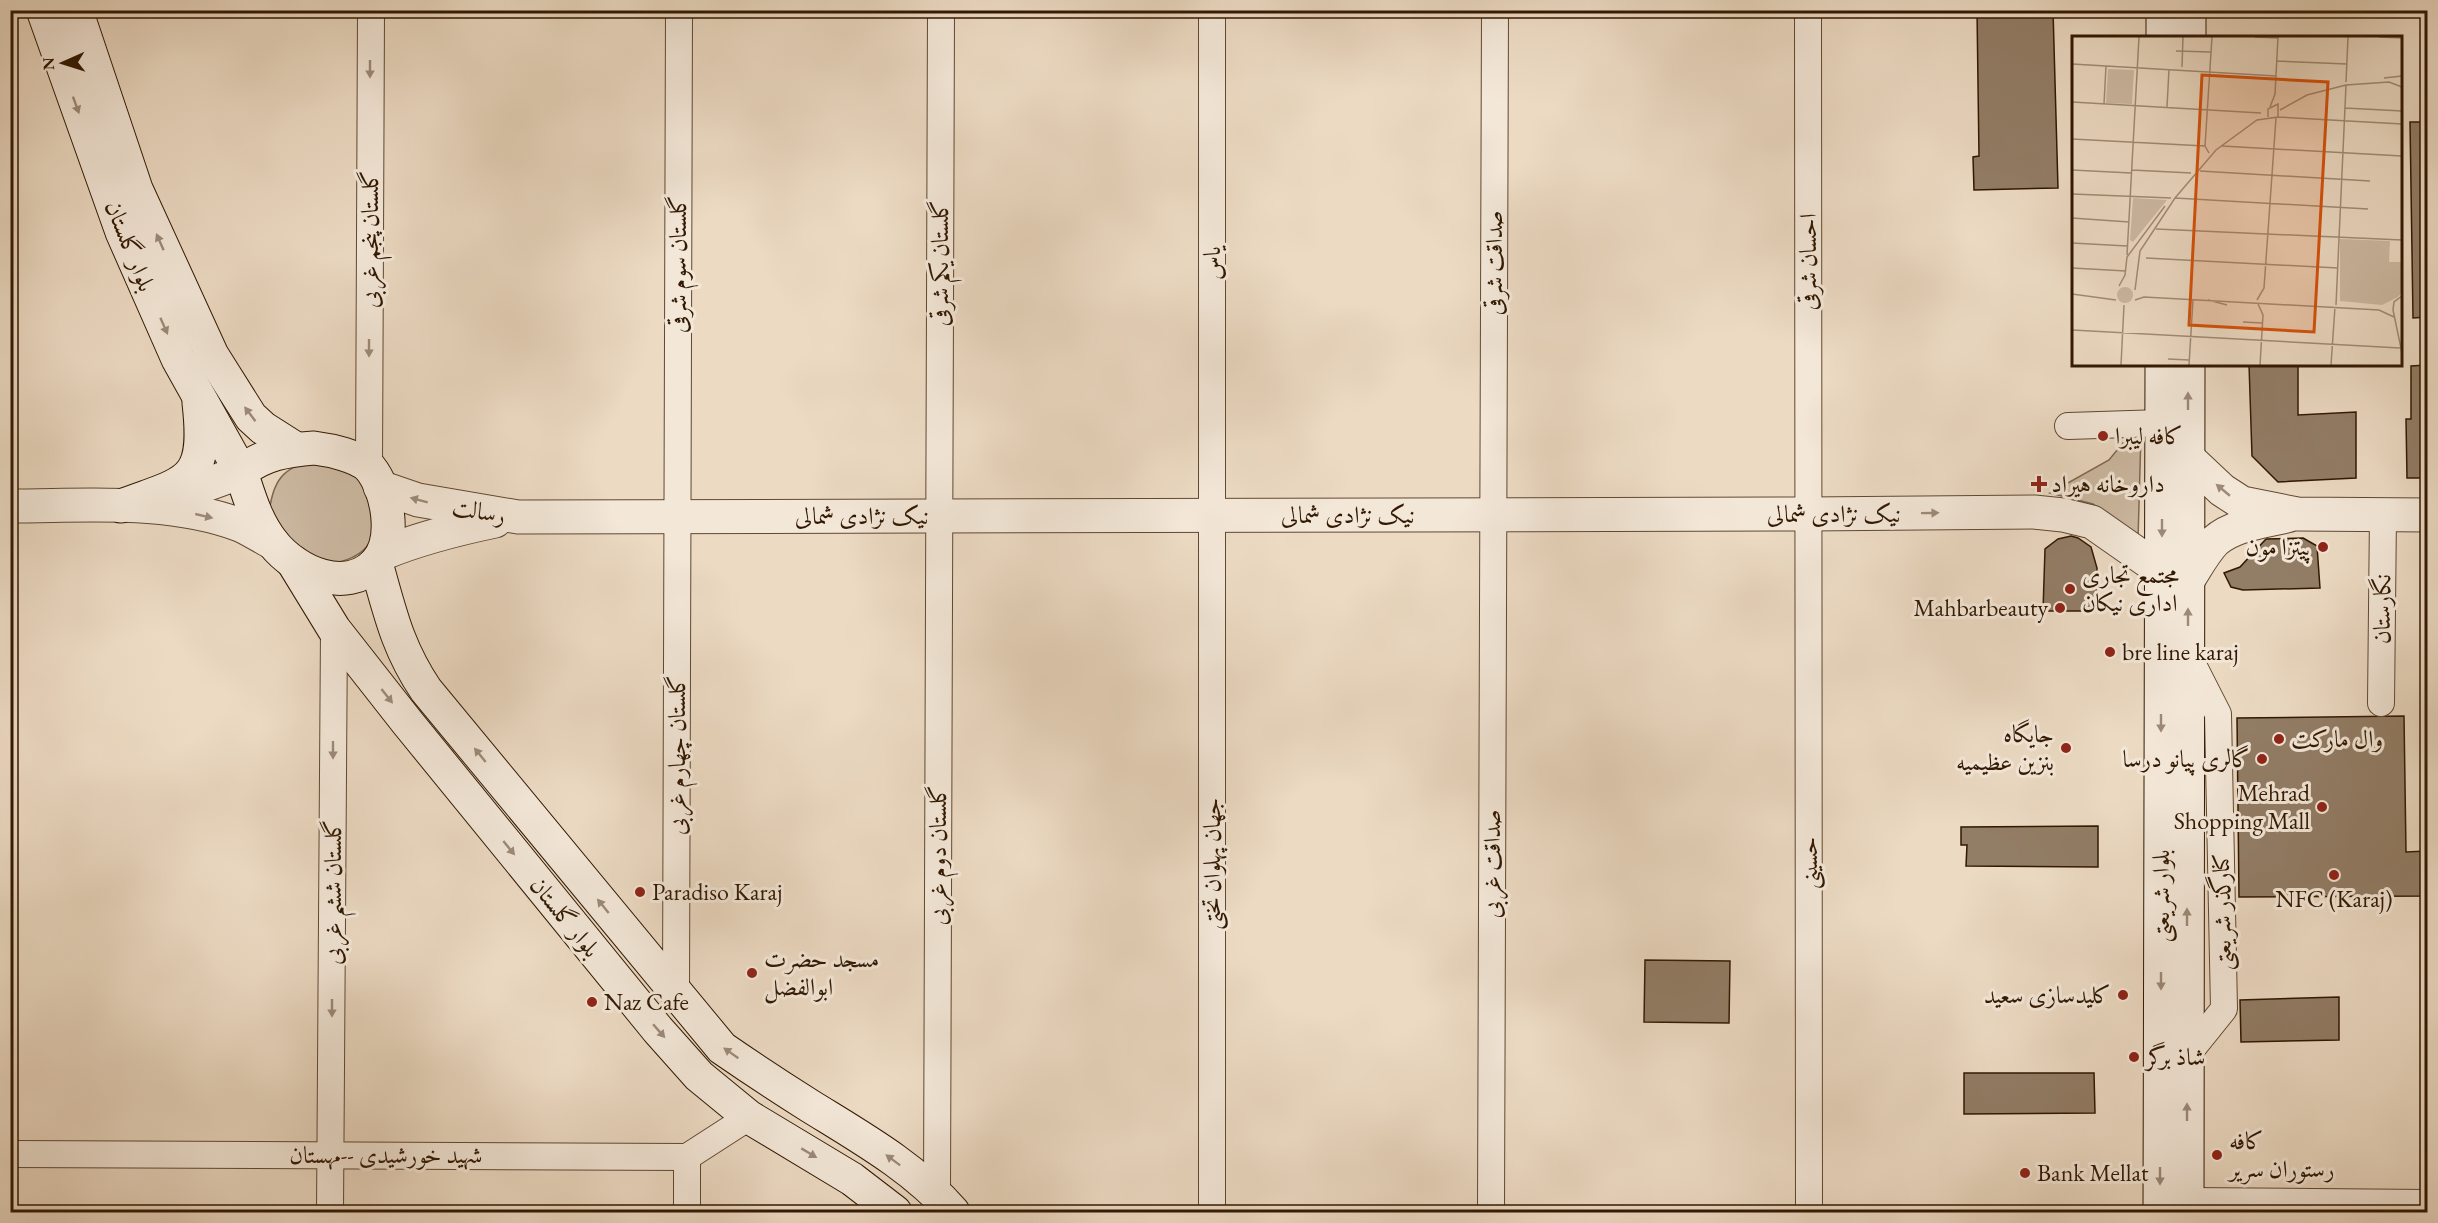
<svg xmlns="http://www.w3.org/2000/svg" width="2438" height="1223" viewBox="0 0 2438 1223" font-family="'EB Garamond',Amiri,serif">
	<rect width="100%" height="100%" fill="#ecdac3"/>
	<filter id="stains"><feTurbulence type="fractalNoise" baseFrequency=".00333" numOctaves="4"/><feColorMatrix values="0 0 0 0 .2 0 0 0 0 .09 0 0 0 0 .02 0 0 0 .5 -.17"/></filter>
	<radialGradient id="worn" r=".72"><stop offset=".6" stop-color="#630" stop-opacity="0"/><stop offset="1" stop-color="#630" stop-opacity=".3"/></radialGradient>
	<g fill="#ccb9a2" stroke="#7e6852" stroke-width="1.5">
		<path d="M2132 432 2141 433 2138 540 2093 504 2050 493 2109 460Z"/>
		<path d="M325 456 370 482C371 493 375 526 373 535 365 560 334 565 312 565L269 513C274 471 288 468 325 456Z"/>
	</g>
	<g fill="#927d66" stroke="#311802" stroke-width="1.5">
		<path d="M1977 10H2053L2058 188 1974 190 1973 157 1979 156Z"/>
		<path d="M2410 122H2427V317L2413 318Z"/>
		<path d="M2249 364H2298V415L2356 412V478L2278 482 2252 456Z"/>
		<path d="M2427 365V478H2407L2406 419H2411V366Z"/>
		<path d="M2071 536 2078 538 2091 547 2097 568 2096 611H2043L2045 549 2058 539Z"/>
		<path d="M2303 538 2317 546 2320 588 2243 590 2231 587 2224 573 2240 567 2266 539Z"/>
		<path d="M2404 716 2406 852 2427 851V896L2239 897 2237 718Z"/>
		<path d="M2098 826V867L1966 866 1967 845H1961V827Z"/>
		<path d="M1645 960 1730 961 1729 1023 1644 1022Z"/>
		<path d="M2339 997V1040L2241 1042 2240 1000Z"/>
		<path d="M1964 1073H2094L2095 1113 1964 1114Z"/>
	</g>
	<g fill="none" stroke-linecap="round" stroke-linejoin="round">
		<defs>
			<g id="minor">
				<path d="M1808 10 1809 1212"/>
				<path d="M2068 426 2162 423"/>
				<path d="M369 467 371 10"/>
				<path d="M2381 703 2383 514"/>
				<path d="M676 994 679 10"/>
				<path d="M2187 1055 2224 1009 2218 714 2188 655"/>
				<path d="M10 1154 687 1157 749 1117"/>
				<path d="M937 1193 941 10"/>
				<path d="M2187 1201 2428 1203"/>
				<path d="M330 1212 334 629"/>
				<path d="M687 1212V1157"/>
				<path d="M1212 1212V10"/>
				<path d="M1491 1212 1495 10"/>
			</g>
			<g id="tertiary">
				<path d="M2188 458 2222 490 2242 503 2297 514 2428 515"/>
				<path d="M380 487 418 500 518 517 1808 514 2034 512 2063 515 2092 522 2162 571"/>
				<path d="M159 502 241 472"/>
				<path d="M10 506C86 506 168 498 240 525 251 530 262 537 273 543"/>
				<path d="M384 553C420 538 457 529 495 521"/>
				<path d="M2188 580C2196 568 2204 552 2215 541 2233 525 2264 521 2287 516"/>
			</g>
			<g id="secondary">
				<path d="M43 10 122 232 178 359 241 472"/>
				<path d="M76 10 136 189 212 355 251 417 263 428 296 449"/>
				<path d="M2163 38V10"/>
				<path d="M2189 38V10"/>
				<path d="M314 448C330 450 359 456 370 468 388 490 397 540 376 563 346 595 296 572 273 543 256 522 249 496 241 472 263 454 287 450 314 448Z"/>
				<path d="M121 506C189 481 208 483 199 403"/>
				<path d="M293 562 334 629 407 722 658 1030 699 1076 749 1117 852 1179 895 1212"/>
				<path d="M376 563C390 612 397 647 426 690L722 1048C751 1068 780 1087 810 1106 860 1137 915 1168 953 1212"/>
				<path d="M2160 1212 2162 364"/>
				<path d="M2187 1212 2188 364"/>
			</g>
		</defs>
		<use href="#minor" stroke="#604832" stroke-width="28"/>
		<use href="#tertiary" stroke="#604832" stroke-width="35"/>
		<use href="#secondary" stroke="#311802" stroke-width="35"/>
		<use href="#minor" stroke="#f3e7d8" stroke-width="26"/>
		<use href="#tertiary" stroke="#f3e7d8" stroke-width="33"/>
		<use href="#secondary" stroke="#f3e7d8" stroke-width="33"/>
	</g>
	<defs><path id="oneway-solid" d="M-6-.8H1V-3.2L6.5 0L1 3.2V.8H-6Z" transform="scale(1.5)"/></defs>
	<g fill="#9c8a78">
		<use href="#oneway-solid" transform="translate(370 69) rotate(90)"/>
		<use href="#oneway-solid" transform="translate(76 105) rotate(70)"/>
		<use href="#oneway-solid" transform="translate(160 242) rotate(-114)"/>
		<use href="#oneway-solid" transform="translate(164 326) rotate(66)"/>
		<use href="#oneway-solid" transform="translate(369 348) rotate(90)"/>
		<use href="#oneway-solid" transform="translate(2188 401) rotate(-90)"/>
		<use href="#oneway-solid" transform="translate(250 414) rotate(-127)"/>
		<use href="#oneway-solid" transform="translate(2223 490) rotate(-140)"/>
		<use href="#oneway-solid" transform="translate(419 500) rotate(-165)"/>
		<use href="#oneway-solid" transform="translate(1930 513) rotate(-1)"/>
		<use href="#oneway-solid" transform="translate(204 516) rotate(13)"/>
		<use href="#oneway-solid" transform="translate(2162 528) rotate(90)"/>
		<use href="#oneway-solid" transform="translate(2188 617) rotate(-90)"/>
		<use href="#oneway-solid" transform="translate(387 696) rotate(52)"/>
		<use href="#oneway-solid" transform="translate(2161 723) rotate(90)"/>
		<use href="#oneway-solid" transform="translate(333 750) rotate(90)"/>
		<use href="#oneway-solid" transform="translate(480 755) rotate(-129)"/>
		<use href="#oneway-solid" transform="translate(509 848) rotate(51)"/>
		<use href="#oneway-solid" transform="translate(603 906) rotate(-129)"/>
		<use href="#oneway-solid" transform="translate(2187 917) rotate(-90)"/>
		<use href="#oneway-solid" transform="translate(2161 981) rotate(90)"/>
		<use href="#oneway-solid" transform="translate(332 1008) rotate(90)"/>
		<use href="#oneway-solid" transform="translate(659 1031) rotate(49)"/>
		<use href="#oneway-solid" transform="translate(731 1053) rotate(-145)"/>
		<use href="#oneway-solid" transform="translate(2187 1112) rotate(-90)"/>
		<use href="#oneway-solid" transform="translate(809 1153) rotate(31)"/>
		<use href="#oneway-solid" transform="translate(893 1160) rotate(-143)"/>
		<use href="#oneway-solid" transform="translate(2160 1176) rotate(90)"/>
	</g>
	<g fill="#8f2418" stroke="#f3e7d8" stroke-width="2">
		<circle cx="2103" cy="436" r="6"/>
		<path d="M2036 475h6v6h6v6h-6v6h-6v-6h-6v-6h6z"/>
		<circle cx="2323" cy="547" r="6"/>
		<circle cx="2070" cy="589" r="6"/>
		<circle cx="2060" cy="608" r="6"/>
		<circle cx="2110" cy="652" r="6"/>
		<circle cx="2279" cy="739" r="6"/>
		<circle cx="2066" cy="748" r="6"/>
		<circle cx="2262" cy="759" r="6"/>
		<circle cx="2322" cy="807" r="6"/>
		<circle cx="2334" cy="875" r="6"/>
		<circle cx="640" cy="892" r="6"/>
		<circle cx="752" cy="973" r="6"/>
		<circle cx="2123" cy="995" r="6"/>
		<circle cx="592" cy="1002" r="6"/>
		<circle cx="2134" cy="1057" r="6"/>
		<circle cx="2217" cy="1155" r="6"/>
		<circle cx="2025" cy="1173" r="6"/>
	</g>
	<g text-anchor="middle" stroke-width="6" stroke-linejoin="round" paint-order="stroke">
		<g font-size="24" fill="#311802" stroke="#f3e7d8">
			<text transform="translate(370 239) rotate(-90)" y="8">گلستان پنجم غربی</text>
			<text transform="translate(130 246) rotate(68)" y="8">بلوار گلستان</text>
			<text transform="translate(1808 262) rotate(-90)" y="8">احسان شرقی</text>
			<text transform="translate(940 263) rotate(-90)" y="8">گلستان یکم شرقی</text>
			<text transform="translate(1212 263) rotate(-90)" y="8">یاس</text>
			<text transform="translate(1494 263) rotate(-90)" y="8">صداقت شرقی</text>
			<text transform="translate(678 264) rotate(-90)" y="8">گلستان سوم شرقی</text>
			<text transform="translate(479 511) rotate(10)" y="8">رسالت</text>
			<text x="1834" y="522">نیک نژادی شمالی</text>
			<text x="1348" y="523">نیک نژادی شمالی</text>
			<text x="862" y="524">نیک نژادی شمالی</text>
			<text transform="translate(2382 609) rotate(-89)" y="8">نگارستان</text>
			<text transform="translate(677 755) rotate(-90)" y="8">گلستان چهارم غربی</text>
			<text transform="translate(938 855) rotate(-90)" y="8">گلستان دوم غربی</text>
			<text transform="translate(1809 863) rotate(-90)" y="8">حسینی</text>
			<text transform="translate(1212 864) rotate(-90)" y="8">جهان پهلوان تختی</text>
			<text transform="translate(1492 864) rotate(-90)" y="8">صداقت غربی</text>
			<text transform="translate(333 892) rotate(-90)" y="8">گلستان ششم غربی</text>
			<text transform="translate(2161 896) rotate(-90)" y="8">بلوار شریعتی</text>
			<text transform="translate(2222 912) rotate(-91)" y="8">کنارگذر شریعتی</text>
			<text transform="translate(565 917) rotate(51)" y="8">بلوار گلستان</text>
			<text x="386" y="1163">شهید خورشیدی --مهستان</text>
		</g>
		<g font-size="24" fill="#311802" stroke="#f3e7d8" text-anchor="start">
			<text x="2115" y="444">کافه لیبرا</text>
			<text x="2051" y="492">داروخانه هیراد</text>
			<text x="2311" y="555" text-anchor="end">پیتزا مون</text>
			<text x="2082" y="583">مجتمع تجاری<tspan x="2082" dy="28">اداری نیکان</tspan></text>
			<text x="2048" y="616" text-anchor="end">Mahbarbeauty</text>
			<text x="2122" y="660">bre line karaj</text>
			<text x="2054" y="742" text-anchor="end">جایگاه<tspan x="2054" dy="28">بنزین عظیمیه</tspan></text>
			<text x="2291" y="747">وال مارکت</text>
			<text x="2250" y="767" text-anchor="end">گالری پیانو درسا</text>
			<text x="2310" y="801" text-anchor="end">Mehrad<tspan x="2310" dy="28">Shopping Mall</tspan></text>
			<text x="652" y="900">Paradiso Karaj</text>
			<text x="2334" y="907" text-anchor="middle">NFC (Karaj)</text>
			<text x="764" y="967">مسجد حضرت<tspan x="764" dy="28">ابوالفضل</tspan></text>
			<text x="2111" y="1003" text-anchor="end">کلیدسازی سعید</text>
			<text x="604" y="1010">Naz Cafe</text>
			<text x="2146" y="1065">شاذ برگر</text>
			<text x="2229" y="1149">کافه<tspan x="2229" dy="28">رستوران سریر</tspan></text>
			<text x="2037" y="1181">Bank Mellat</text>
		</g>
	</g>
	<g transform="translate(2072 36)">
		<rect width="330" height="330" fill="#ecdac3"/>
		<path d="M36 33 62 34 60 68 34 67ZM61 162 95 164 61 206 58 204ZM268 203 318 205 317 226H330V256L326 261 310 269 268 265ZM45 259a8 8 0 1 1 16 0a8 8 0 1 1-16 0Z" fill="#ccb9a2"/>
		<path fill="none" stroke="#a18c76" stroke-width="1.5" d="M183 1 206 2M307 1 330 2M104 15 139 16M205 25 275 28M0 28 204 40M110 31 111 1M312 42 330 40M274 46 276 1M0 66 189 77M32 68 34 30M95 71 97 33M198 71 203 58 206 1M273 72 330 75M208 74 235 59 274 49 317 46 330 51M206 81 330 88M0 103 133 110M150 110 330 120M137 117 133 110 140 1M0 134 59 137M60 134 119 137M128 135 298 145M0 158 99 162M103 162 296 173M0 182 57 186M84 193 330 204M0 207 55 210M55 219 67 1M74 222 266 232M0 232 54 235M47 250 53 239 55 221 93 170M63 254 68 215 103 162 144 114 185 84 206 81V68L196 73V81M0 258 44 264M330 260 322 266 321 274 330 317M63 264 72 261 307 274 322 281M136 264 155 269M185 264 192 252 204 82M186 268 191 279 188 329M264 269 274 49M171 286 190 287M0 294 328 312M96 323 117 324M49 329 52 269M117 329 121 264M259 329 263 271"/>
		<path fill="#d6520b" fill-opacity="0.15" stroke="#d6520b" stroke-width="3" d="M130 39 256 46 242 296 117 289Z"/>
		<rect width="330" height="330" fill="none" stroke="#311802" stroke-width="3"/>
	</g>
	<rect width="2438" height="1223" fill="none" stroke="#ecdac3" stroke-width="36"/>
	<rect x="12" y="12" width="2414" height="1199" fill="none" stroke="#311802" stroke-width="3"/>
	<rect x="18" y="18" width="2402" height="1187" fill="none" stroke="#311802" stroke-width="1.5"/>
	<g transform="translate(63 63) rotate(267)" stroke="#f3e7d8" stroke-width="4.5" paint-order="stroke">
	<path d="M0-4.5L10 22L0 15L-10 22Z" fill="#311802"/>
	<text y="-9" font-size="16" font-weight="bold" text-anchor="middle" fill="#311802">N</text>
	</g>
	<rect width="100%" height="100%" filter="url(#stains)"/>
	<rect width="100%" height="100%" fill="url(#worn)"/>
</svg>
